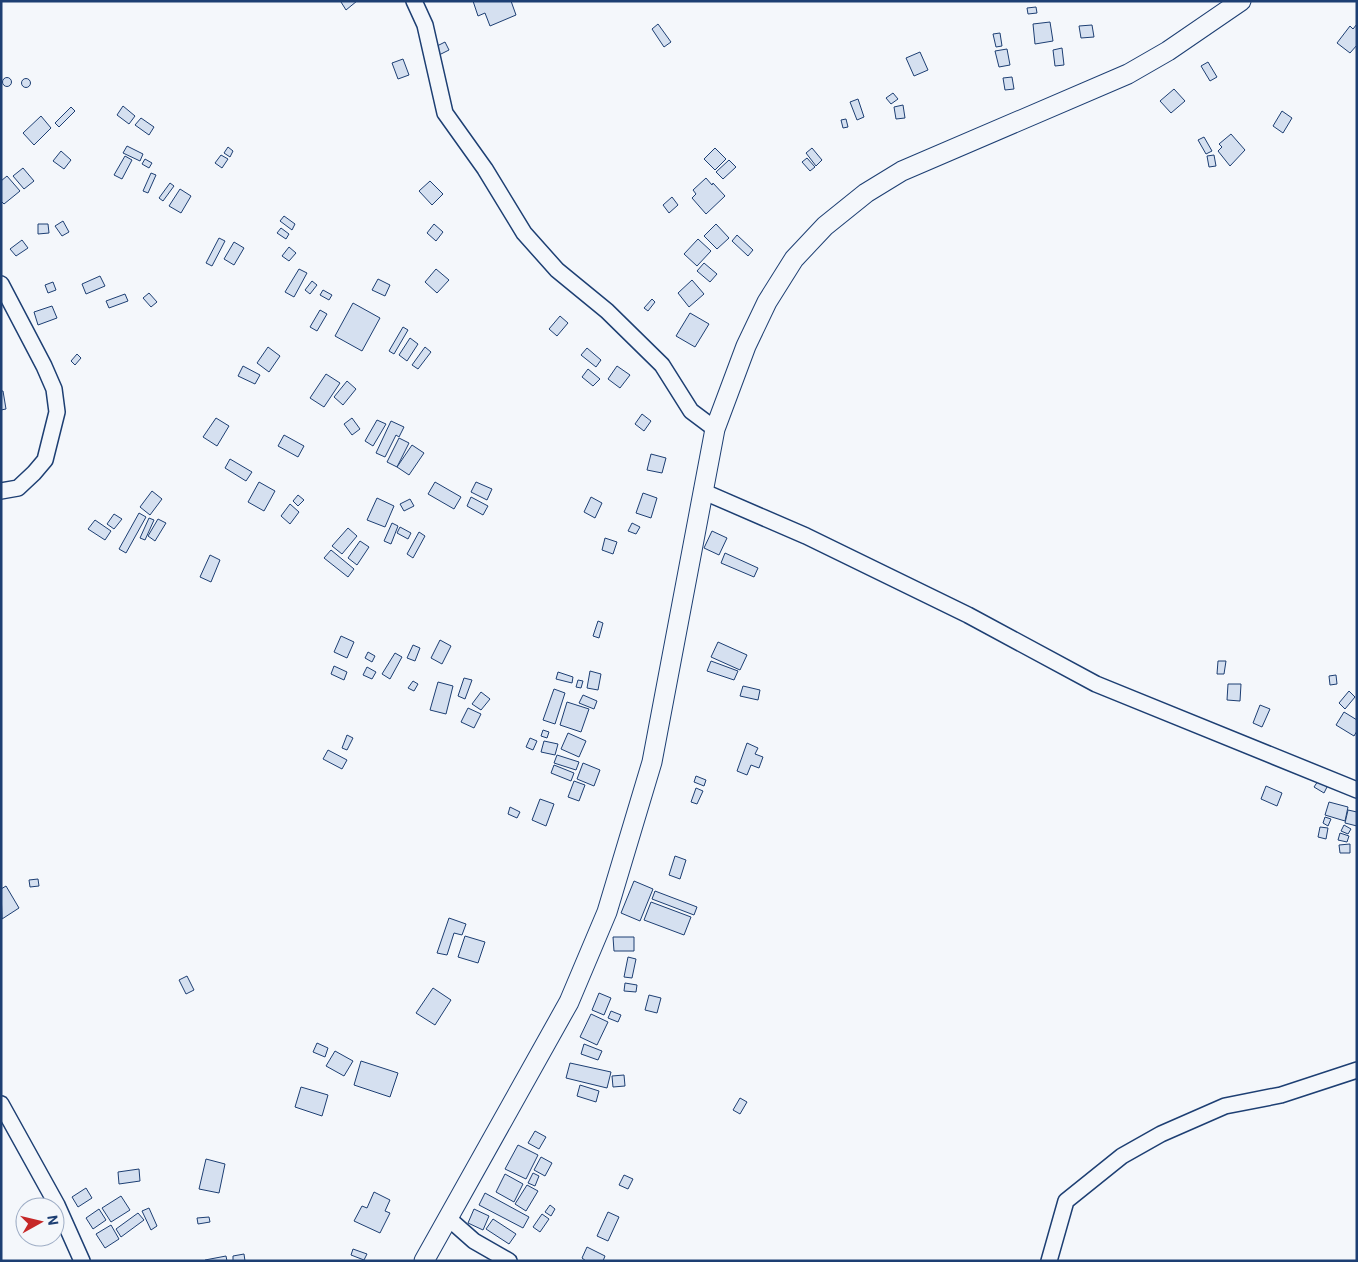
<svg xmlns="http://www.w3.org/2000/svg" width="1358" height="1262" viewBox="0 0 1358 1262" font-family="Roboto,sans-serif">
	<rect width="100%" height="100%" fill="#f4f7fb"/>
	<g fill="#d5e0f0" stroke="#1d3f73">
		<path d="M342 1H357L346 10 341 2Z"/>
		<path d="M473 1H511L516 15 490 26 485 13 478 16Z"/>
		<path d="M1036 7 1037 13 1028 14 1027 8Z"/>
		<path d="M1050 22 1053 41 1035 44 1033 24Z"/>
		<path d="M658 24 671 42 664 47 652 29Z"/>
		<path d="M1357 24V45L1350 53 1337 43 1350 26 1353 29Z"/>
		<path d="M1092 25 1094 37 1081 38 1079 26Z"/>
		<path d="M1000 33 1002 46 996 47 993 34Z"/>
		<path d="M445 42 449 50 437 56 433 48Z"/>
		<path d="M1062 48 1064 65 1055 66 1053 50Z"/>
		<path d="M1007 49 1010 65 999 67 995 51Z"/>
		<path d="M920 52 928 70 914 76 906 58Z"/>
		<path d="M403 59 409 75 398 79 392 63Z"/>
		<path d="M1208 62 1217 77 1210 81 1201 66Z"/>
		<path d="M1012 77 1014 89 1005 90 1003 78Z"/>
		<circle cx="7" cy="82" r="4.5"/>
		<circle cx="26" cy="83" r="4.5"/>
		<path d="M1174 89 1185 101 1171 113 1160 101Z"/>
		<path d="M893 93 898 99 891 104 886 98Z"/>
		<path d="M858 99 864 117 857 120 850 102Z"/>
		<path d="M903 105 905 118 896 119 894 107Z"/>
		<path d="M123 106 135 116 129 124 117 115Z"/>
		<path d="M71 107 75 111 59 127 55 123Z"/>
		<path d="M1282 111 1292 118 1283 133 1273 126Z"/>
		<path d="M41 116 51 128 34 145 23 133Z"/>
		<path d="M141 118 154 127 149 135 135 125Z"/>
		<path d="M846 119 848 127 843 128 841 120Z"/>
		<path d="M1231 134 1245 150 1230 166 1218 151 1222 147 1219 144Z"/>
		<path d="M1204 137 1212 151 1206 154 1198 140Z"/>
		<path d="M127 146 143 154 140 161 123 153Z"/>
		<path d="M228 147 233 151 230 157 224 153Z"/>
		<path d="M715 148 726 159 715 170 704 159Z"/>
		<path d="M812 148 822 160 816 166 806 153Z"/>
		<path d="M61 151 71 160 64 169 53 161Z"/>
		<path d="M221 155 228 159 222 168 215 163Z"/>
		<path d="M1214 155 1216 166 1209 167 1207 156Z"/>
		<path d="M125 156 132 160 122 179 114 175Z"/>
		<path d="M807 158 815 167 810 171 802 162Z"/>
		<path d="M145 159 152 163 149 168 142 164Z"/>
		<path d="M729 160 736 167 723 179 716 172Z"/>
		<path d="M23 168 34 181 24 189 13 176Z"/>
		<path d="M151 173 156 175 148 193 143 191Z"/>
		<path d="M7 176 20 191 4 204 1 201V181Z"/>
		<path d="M706 178 712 185 713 183 725 196 706 214 692 198 696 194 693 190Z"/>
		<path d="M430 181 443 194 432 205 419 191Z"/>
		<path d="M170 183 174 186 163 201 159 198Z"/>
		<path d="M180 189 191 196 181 213 169 206Z"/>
		<path d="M672 197 678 205 669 213 663 205Z"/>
		<path d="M284 216 295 224 292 230 280 221Z"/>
		<path d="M63 221 69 232 62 236 55 226Z"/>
		<path d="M38 224H48L49 233 38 234Z"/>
		<path d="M434 224 443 232 436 241 427 233Z"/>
		<path d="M716 224 729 238 717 249 704 236Z"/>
		<path d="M281 228 289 234 286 239 277 233Z"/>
		<path d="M737 235 753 250 748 256 732 241Z"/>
		<path d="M219 238 225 241 212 266 206 263Z"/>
		<path d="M698 239 711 251 697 266 684 254Z"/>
		<path d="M22 240 28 248 16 256 10 249Z"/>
		<path d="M234 242 244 248 234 265 224 259Z"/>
		<path d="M289 247 296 253 289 261 282 256Z"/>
		<path d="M704 263 717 274 710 282 697 271Z"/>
		<path d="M299 269 307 273 294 297 285 292Z"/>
		<path d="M436 269 449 280 437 293 425 282Z"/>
		<path d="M100 276 105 286 86 294 82 284Z"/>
		<path d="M378 279 390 285 385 296 372 290Z"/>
		<path d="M692 280 704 294 689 307 678 293Z"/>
		<path d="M312 281 317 285 310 294 305 290Z"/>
		<path d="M53 282 56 290 48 293 45 285Z"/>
		<path d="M323 290 332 295 329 300 320 295Z"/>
		<path d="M149 293 157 302 151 307 143 298Z"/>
		<path d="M125 294 128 301 109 308 106 301Z"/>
		<path d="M652 299 655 302 648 311 644 308Z"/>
		<path d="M353 303 380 318 362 351 335 336Z"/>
		<path d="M52 306 57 318 38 325 34 312Z"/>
		<path d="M320 310 327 314 317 331 310 327Z"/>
		<path d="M690 313 709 324 695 347 676 336Z"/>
		<path d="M560 316 568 323 557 336 549 329Z"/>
		<path d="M403 327 408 330 394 354 389 351Z"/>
		<path d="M410 338 418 344 407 361 399 355Z"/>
		<path d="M268 347 280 356 269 372 257 363Z"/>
		<path d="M425 347 431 352 418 369 412 365Z"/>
		<path d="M587 348 601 360 596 367 581 355Z"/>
		<path d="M77 354 81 358 75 365 71 361Z"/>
		<path d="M243 366 260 375 255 384 238 376Z"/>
		<path d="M617 366 630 375 620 388 608 379Z"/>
		<path d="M588 369 600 379 593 386 582 377Z"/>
		<path d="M326 374 340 383 324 407 310 398Z"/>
		<path d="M347 381 356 389 343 405 334 397Z"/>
		<path d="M1 391H3L6 409 1 410Z"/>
		<path d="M642 414 651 421 644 431 635 424Z"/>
		<path d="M216 418 229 426 217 446 203 437Z"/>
		<path d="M352 418 360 429 352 435 344 424Z"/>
		<path d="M377 420 386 424 373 446 365 441Z"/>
		<path d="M391 421 404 427 399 437 396 435 385 457 376 453Z"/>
		<path d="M284 435 304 446 298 457 278 446Z"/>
		<path d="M399 438 409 443 397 467 387 462Z"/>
		<path d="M412 445 424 453 409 475 397 467Z"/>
		<path d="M651 454 666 458 662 473 647 470Z"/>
		<path d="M230 459 252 472 246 481 225 468Z"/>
		<path d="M259 482 275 491 264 511 248 502Z"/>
		<path d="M435 482 461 497 454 509 428 494Z"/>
		<path d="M476 482 492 489 487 500 471 492Z"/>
		<path d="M152 491 162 499 150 515 140 507Z"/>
		<path d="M643 493 657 498 651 518 636 513Z"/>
		<path d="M298 495 304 500 298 506 293 501Z"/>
		<path d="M471 497 488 506 483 515 467 506Z"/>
		<path d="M591 497 602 503 595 518 584 512Z"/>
		<path d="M377 498 394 506 385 527 367 520Z"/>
		<path d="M410 499 414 506 404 511 400 504Z"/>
		<path d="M290 504 299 512 290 524 281 516Z"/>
		<path d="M139 513 146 517 126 553 119 549Z"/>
		<path d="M114 514 122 519 114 529 107 524Z"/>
		<path d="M149 518 154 520 145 540 140 538Z"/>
		<path d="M158 519 166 523 155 541 148 536Z"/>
		<path d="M95 520 111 531 105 540 88 529Z"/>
		<path d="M392 523 398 526 391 544 384 541Z"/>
		<path d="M632 523 640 527 636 534 628 531Z"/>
		<path d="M400 527 411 533 408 539 397 533Z"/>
		<path d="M348 528 357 536 342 554 332 546Z"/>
		<path d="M712 531 727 538 719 555 704 548Z"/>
		<path d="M419 532 425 536 413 558 407 554Z"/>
		<path d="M605 538 617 542 613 554 602 550Z"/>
		<path d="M360 541 369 547 357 565 348 558Z"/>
		<path d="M331 550 354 569 348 577 324 558Z"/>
		<path d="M725 553 758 568 754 577 721 563Z"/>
		<path d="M210 555 220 560 211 582 200 577Z"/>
		<path d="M598 621 603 623 599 638 593 636Z"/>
		<path d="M341 636 354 642 347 658 334 652Z"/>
		<path d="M440 640 451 646 442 664 431 658Z"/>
		<path d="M718 642 747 655 740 670 711 657Z"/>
		<path d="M413 645 420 648 415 661 407 658Z"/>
		<path d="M368 652 375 656 372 662 365 658Z"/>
		<path d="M395 653 402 657 390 679 382 674Z"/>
		<path d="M711 661 738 671 734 680 707 671Z"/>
		<path d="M1218 661H1226L1224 674H1217Z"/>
		<path d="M334 666 347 672 344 680 331 674Z"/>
		<path d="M367 667 376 672 372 679 363 675Z"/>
		<path d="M590 671 601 674 598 690 587 688Z"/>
		<path d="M558 672 573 677 572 683 556 679Z"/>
		<path d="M1336 675 1337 684 1330 685 1329 676Z"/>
		<path d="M464 678 472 680 465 699 458 696Z"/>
		<path d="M578 680 583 681 581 688 576 687Z"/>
		<path d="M413 681 418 684 414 691 408 688Z"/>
		<path d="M438 682 453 686 446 714 430 710Z"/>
		<path d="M1228 684H1241L1240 701 1227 700Z"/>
		<path d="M743 686 760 690 758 700 740 696Z"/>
		<path d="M554 689 565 693 555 724 543 720Z"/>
		<path d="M1349 691 1355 697 1345 709 1339 703Z"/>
		<path d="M481 692 490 699 481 710 472 704Z"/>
		<path d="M583 695 597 701 594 709 579 703Z"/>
		<path d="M567 702 589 709 581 732 560 725Z"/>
		<path d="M1260 705 1270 709 1262 727 1253 723Z"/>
		<path d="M468 708 481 714 474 728 461 722Z"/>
		<path d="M1344 712 1357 720V731L1354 736 1336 725Z"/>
		<path d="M543 730 549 732 547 738 541 736Z"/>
		<path d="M568 733 586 741 579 757 561 749Z"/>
		<path d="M347 735 353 738 347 750 342 748Z"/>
		<path d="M530 738 537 741 533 750 526 747Z"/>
		<path d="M544 741 558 744 555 755 541 752Z"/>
		<path d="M747 743 758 748 755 754 763 757 759 768 751 765 747 775 737 771Z"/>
		<path d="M328 750 347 760 342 769 323 759Z"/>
		<path d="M557 755 579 762 576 770 554 763Z"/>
		<path d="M583 763 600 770 594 786 577 779Z"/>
		<path d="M554 765 574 773 571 781 551 773Z"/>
		<path d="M696 776 706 780 704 786 694 782Z"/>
		<path d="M1320 778 1329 783 1324 793 1314 787Z"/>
		<path d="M574 781 585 785 579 801 568 797Z"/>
		<path d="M1266 786 1282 793 1277 806 1261 799Z"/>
		<path d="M696 788 703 791 697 804 691 802Z"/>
		<path d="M540 799 554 804 546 826 532 820Z"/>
		<path d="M1329 802 1348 807 1345 821 1325 815Z"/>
		<path d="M510 807 520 812 517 818 508 814Z"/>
		<path d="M1348 810 1357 812V826L1345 823Z"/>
		<path d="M1325 817 1331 819 1328 826 1323 823Z"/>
		<path d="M1344 825 1351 829 1348 834 1341 831Z"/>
		<path d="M1320 827 1328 828 1326 839 1318 837Z"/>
		<path d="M1340 833 1349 836 1347 842 1338 840Z"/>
		<path d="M1350 844V853H1340L1339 845Z"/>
		<path d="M675 856 686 860 680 879 669 875Z"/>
		<path d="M38 879 39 886 30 887 29 880Z"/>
		<path d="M634 881 653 889 640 921 621 913Z"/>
		<path d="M6 886 19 908 2 919 1 889Z"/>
		<path d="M655 891 697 907 694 915 652 899Z"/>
		<path d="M651 902 691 917 684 935 644 920Z"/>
		<path d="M449 918 466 924 462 935 454 933 447 955 437 953Z"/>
		<path d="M465 936 485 942 478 963 458 957Z"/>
		<path d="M613 937H634V951H614Z"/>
		<path d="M628 957 636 959 632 978 624 977Z"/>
		<path d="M187 976 194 990 186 994 179 980Z"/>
		<path d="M625 983 637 985 636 992 624 991Z"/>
		<path d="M433 988 451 1000 435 1025 416 1013Z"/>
		<path d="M599 993 611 998 604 1015 592 1010Z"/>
		<path d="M649 995 661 998 657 1013 645 1010Z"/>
		<path d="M611 1011 621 1015 618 1022 608 1018Z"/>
		<path d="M591 1014 608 1022 597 1045 580 1037Z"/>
		<path d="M317 1043 328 1048 325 1057 313 1052Z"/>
		<path d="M584 1044 602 1051 598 1060 581 1054Z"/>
		<path d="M335 1051 353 1061 344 1076 326 1066Z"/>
		<path d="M361 1061 398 1073 390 1097 354 1085Z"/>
		<path d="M570 1063 611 1072 607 1088 566 1078Z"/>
		<path d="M624 1075 625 1086 613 1087 612 1076Z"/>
		<path d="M580 1085 599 1091 596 1102 577 1096Z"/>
		<path d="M301 1087 328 1095 322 1116 295 1107Z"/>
		<path d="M740 1098 747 1102 740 1114 733 1110Z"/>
		<path d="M535 1131 546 1137 539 1149 528 1143Z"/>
		<path d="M518 1145 538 1155 526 1179 505 1169Z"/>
		<path d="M541 1157 552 1163 545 1176 534 1170Z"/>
		<path d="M206 1159 225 1164 219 1193 199 1189Z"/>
		<path d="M139 1169 140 1181 119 1184 118 1172Z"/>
		<path d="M533 1173 539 1176 535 1186 528 1183Z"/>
		<path d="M505 1174 523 1184 514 1202 496 1192Z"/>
		<path d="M624 1175 633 1179 628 1189 619 1185Z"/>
		<path d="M527 1185 538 1191 526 1211 515 1204Z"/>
		<path d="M86 1188 92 1198 78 1207 72 1197Z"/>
		<path d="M374 1192 390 1200 385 1211 390 1213 380 1233 354 1221 362 1206 367 1208Z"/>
		<path d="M485 1193 529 1217 523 1228 479 1205Z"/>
		<path d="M121 1196 130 1210 111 1222 102 1208Z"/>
		<path d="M550 1205 555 1209 551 1216 545 1212Z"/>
		<path d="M149 1208 157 1226 151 1230 142 1211Z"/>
		<path d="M99 1209 106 1220 93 1229 86 1218Z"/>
		<path d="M474 1209 489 1216 483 1230 468 1223Z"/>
		<path d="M608 1212 619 1217 608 1241 597 1236Z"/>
		<path d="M138 1213 144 1220 121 1237 116 1229Z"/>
		<path d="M542 1214 549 1219 540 1232 533 1227Z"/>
		<path d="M209 1217 210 1222 198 1224 197 1218Z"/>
		<path d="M493 1219 516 1234 509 1244 486 1229Z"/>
		<path d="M111 1225 119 1239 105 1248 96 1234Z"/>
		<path d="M587 1247 605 1256 603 1261H586L582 1258Z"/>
		<path d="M353 1249 367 1254 364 1260 351 1255Z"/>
		<path d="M244 1254 245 1261H233V1256Z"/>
		<path d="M226 1256 227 1261H206L205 1260Z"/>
	</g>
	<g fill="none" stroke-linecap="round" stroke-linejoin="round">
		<defs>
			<g id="minor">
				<path d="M414 1 425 25 445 113 485 169 524 233 557 270 607 311 662 365 691 411 715 429"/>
				<path d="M1 284 44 366 54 389 57 412 45 460 34 473 18 488 1 491"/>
				<path d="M702 491 806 536 968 615 1096 684 1357 790"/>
				<path d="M1 1104 57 1205 82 1261"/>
				<path d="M448 1218 474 1241 509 1261"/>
				<path d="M1049 1261 1066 1201 1122 1156 1161 1134 1225 1106 1281 1095 1357 1070"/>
			</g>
			<path id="major" d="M424 1261 569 1002 607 912 652 762 715 429 746 346 767 302 794 259 825 226 866 193 902 171 1128 74 1168 51 1241 1"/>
		</defs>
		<use href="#minor" stroke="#1d3f73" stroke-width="18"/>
		<use href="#major" stroke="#1d3f73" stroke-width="21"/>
		<use href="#minor" stroke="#f4f7fb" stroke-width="15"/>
		<use href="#major" stroke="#f4f7fb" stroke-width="19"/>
	</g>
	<rect width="1358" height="1262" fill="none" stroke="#1d3f73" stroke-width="5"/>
	<g transform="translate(40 1222) rotate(82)"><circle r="24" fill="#f4f7fb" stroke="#9eadc5"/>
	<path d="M0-4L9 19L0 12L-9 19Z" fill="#c62828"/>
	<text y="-8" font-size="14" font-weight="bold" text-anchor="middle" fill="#1d3f73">N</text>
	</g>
</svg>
